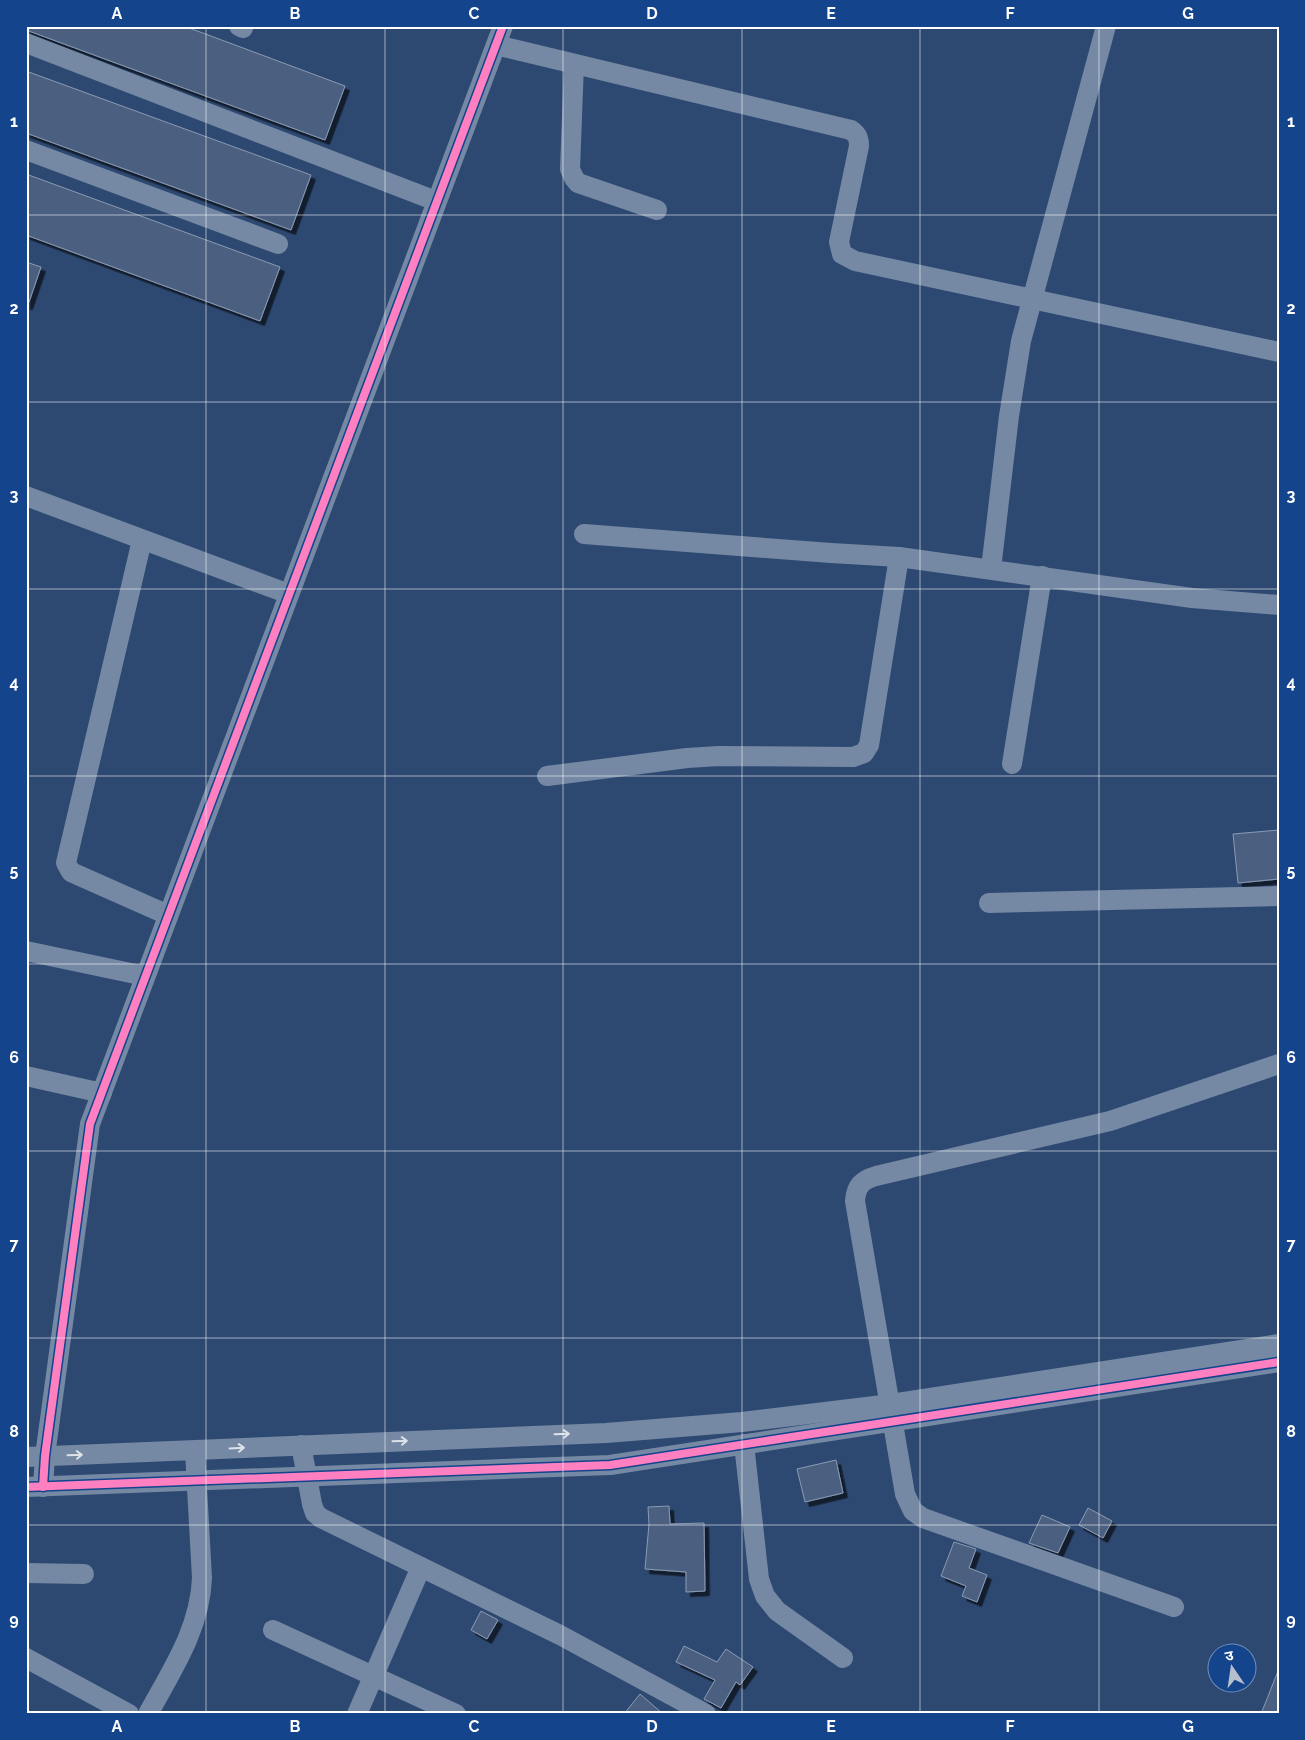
<svg xmlns="http://www.w3.org/2000/svg" width="1305" height="1740" viewBox="0 0 1305 1740" font-family="Raleway,'Noto Sans Devanagari',sans-serif">
	<defs>
		<filter id="shadow"><feDropShadow dx="4.5" dy="4.5" stdDeviation="0" flood-color="#0009"/></filter>
	</defs>
	<rect width="100%" height="100%" fill="#2e4971"/>
	<g fill="#4b6181" stroke="#8a9ab3" filter="url(#shadow)">
		<path d="M26 26H184L345 86 325 140 26 30Z"/>
		<path d="M26 71 311 175 291 230 26 133Z"/>
		<path d="M26 174 280 267 260 321 26 235Z"/>
		<path d="M26 262 41 267 28 305H26Z"/>
		<path d="M1279 830V879L1238 883 1233 834Z"/>
		<path d="M836 1460 843 1493 805 1502 797 1469Z"/>
		<path d="M669 1506 670 1524 704 1523 705 1591 686 1592V1572L645 1569 649 1524 648 1507Z"/>
		<path d="M1088 1508 1112 1521 1103 1538 1079 1525Z"/>
		<path d="M1042 1515 1070 1527 1058 1553 1029 1543Z"/>
		<path d="M954 1542 976 1549 969 1568 987 1575 977 1602 962 1596 966 1586 941 1576Z"/>
		<path d="M481 1611 498 1620 487 1639 471 1630Z"/>
		<path d="M684 1646 717 1662 726 1649 753 1667 740 1685 736 1682 721 1708 704 1699 715 1680 676 1662Z"/>
		<path d="M1278 1671 1279 1714H1261Z"/>
		<path d="M640 1694 663 1714H624Z"/>
	</g>
	<g fill="none" stroke-linecap="round" stroke-linejoin="round">
		<g stroke="#7589a4" stroke-width="20">
			<path d="M239 26 243 28"/>
			<path d="M26 43 436 201"/>
			<path d="M496 45 851 130C858 135 859 139 859 146L839 242 842 254 855 261 1279 352"/>
			<path d="M574 64 570 169 574 178 578 183 657 210"/>
			<path d="M26 150 278 244"/>
			<path d="M26 496 289 594"/>
			<path d="M584 534 831 553 899 557 1192 598 1279 605"/>
			<path d="M142 540 66 863 71 872 168 915"/>
			<path d="M991 569 1009 416 1021 341 1106 26"/>
			<path d="M1012 764 1042 576"/>
			<path d="M547 776 687 758 719 756 853 757 864 753 869 745 899 557"/>
			<path d="M989 903 1279 896"/>
			<path d="M26 951 145 976"/>
			<path d="M26 1076 102 1093"/>
			<path d="M744 1444 759 1579 765 1596 777 1611 843 1658"/>
			<path d="M301 1445 312 1504 315 1513 321 1518 560 1635 706 1714"/>
			<path d="M26 1457 606 1433 742 1422 891 1404 1279 1344"/>
			<path d="M26 1487 610 1465 1279 1362"/>
			<path d="M43 1487 45 1456 90 1124 503 26"/>
			<path d="M26 1573 84 1574"/>
			<path d="M1174 1607 923 1518 913 1511 905 1494 855 1201C856 1186 862 1180 876 1176L1110 1121 1279 1064"/>
			<path d="M273 1630 456 1714"/>
			<path d="M26 1658 129 1714"/>
			<path d="M148 1714C172 1670 200 1629 202 1578L195 1451"/>
			<path d="M357 1714 421 1567"/>
		</g>
		<defs>
			<g id="cycleway">
				<path d="M26 1487 610 1465 1279 1362"/>
				<path d="M43 1487 45 1456 90 1124 503 26"/>
			</g>
		</defs>
		<use href="#cycleway" stroke="#13448c" stroke-width="11"/>
		<use href="#cycleway" stroke="#ff80c0" stroke-width="8"/>
	</g>
	<defs><path id="oneway-shaft" d="M-6 0H5M1.5-3L5.5 0L1.5 3" fill="none" stroke-width="1.6" stroke-linecap="round" stroke-linejoin="round" transform="scale(1.25)"/></defs>
	<g stroke="#dce2e8">
		<use href="#oneway-shaft" transform="translate(562 1434) rotate(-2)"/>
		<use href="#oneway-shaft" transform="translate(400 1441) rotate(-2)"/>
		<use href="#oneway-shaft" transform="translate(237 1448) rotate(-3)"/>
		<use href="#oneway-shaft" transform="translate(75 1455) rotate(-2)"/>
	</g>
	<path fill="none" stroke="#fff" stroke-width="1" stroke-opacity="0.55" d="M206 26V1714M385 26V1714M563 26V1714M742 26V1714M920 26V1714M1099 26V1714M26 215H1279M26 402H1279M26 589H1279M26 776H1279M26 964H1279M26 1151H1279M26 1338H1279M26 1525H1279"/>
	<rect width="1305" height="1740" fill="none" stroke="#13448c" stroke-width="55"/>
	<g transform="translate(1232 1668) rotate(347)"><circle r="24" fill="#13448c" stroke="#718fba"/>
	<path d="M0-4L9 19L0 12L-9 19Z" fill="#b6bfcd"/>
	<text y="-8" font-size="14" font-weight="bold" text-anchor="middle" fill="#ffffff">उ</text>
	</g>
	<rect x="28" y="28" width="1250" height="1684" fill="none" stroke="#fff" stroke-width="2"/>
	<g font-size="16" text-anchor="middle" font-weight="bold" fill="#fff">
		<text x="117" y="19">A</text>
		<text x="295" y="19">B</text>
		<text x="474" y="19">C</text>
		<text x="652" y="19">D</text>
		<text x="831" y="19">E</text>
		<text x="1010" y="19">F</text>
		<text x="1188" y="19">G</text>
		<text x="14" y="127">1</text>
		<text x="1291" y="127">1</text>
		<text x="14" y="314">2</text>
		<text x="1291" y="314">2</text>
		<text x="14" y="501">3</text>
		<text x="1291" y="501">3</text>
		<text x="14" y="688">4</text>
		<text x="1291" y="688">4</text>
		<text x="14" y="876">5</text>
		<text x="1291" y="876">5</text>
		<text x="14" y="1063">6</text>
		<text x="1291" y="1063">6</text>
		<text x="14" y="1250">7</text>
		<text x="1291" y="1250">7</text>
		<text x="14" y="1437">8</text>
		<text x="1291" y="1437">8</text>
		<text x="14" y="1625">9</text>
		<text x="1291" y="1625">9</text>
		<text x="117" y="1732">A</text>
		<text x="295" y="1732">B</text>
		<text x="474" y="1732">C</text>
		<text x="652" y="1732">D</text>
		<text x="831" y="1732">E</text>
		<text x="1010" y="1732">F</text>
		<text x="1188" y="1732">G</text>
	</g>
</svg>
